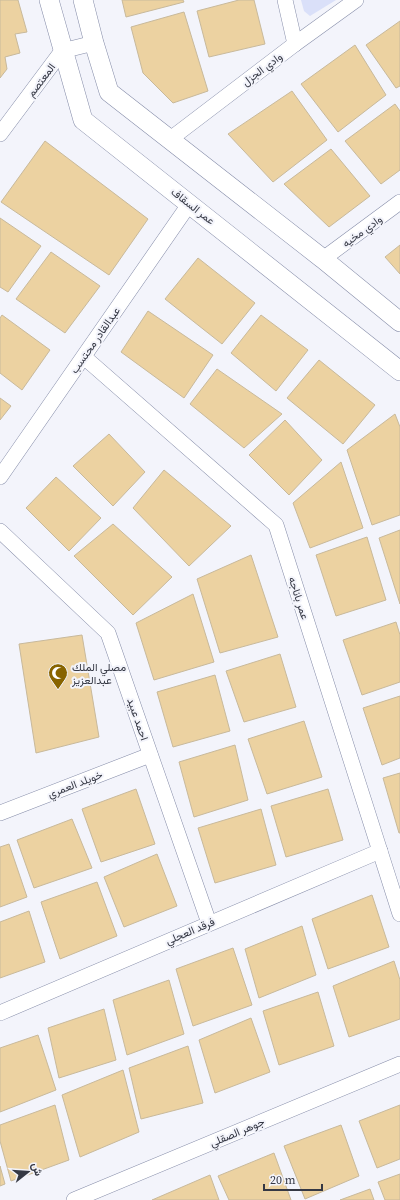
<svg xmlns="http://www.w3.org/2000/svg" width="400" height="1200" viewBox="0 0 400 1200" font-family="'Source Serif 4',Vazirmatn,serif">
	<rect width="100%" height="100%" fill="#f3f4fb"/>
	<path fill="#dae0f9" d="M301 0H336L310 16 304 11Z"/>
	<g fill="#ecd2a1" stroke="#c8b99b">
		<path d="M0 0H18L27 32 15 34 20 53 5 57 7 69 0 78Z"/>
		<path d="M122 0H183L184 2 126 17Z"/>
		<path d="M239 0H254L265 44 209 57 197 11Z"/>
		<path d="M184 12 208 91 173 103 143 73 131 27Z"/>
		<path d="M400 21V86L396 88 366 45Z"/>
		<path d="M355 45 386 95 338 132 301 84Z"/>
		<path d="M292 91 327 140 273 182 228 134Z"/>
		<path d="M395 104 400 111V170L381 184 345 141Z"/>
		<path d="M45 141 148 219 109 275 1 202Z"/>
		<path d="M331 149 370 196 329 227 284 184Z"/>
		<path d="M0 218 41 246 8 292 0 287Z"/>
		<path d="M400 245V274L385 257Z"/>
		<path d="M51 252 100 286 65 333 16 299Z"/>
		<path d="M198 258 255 303 222 344 165 299Z"/>
		<path d="M148 311 213 355 184 398 121 352Z"/>
		<path d="M2 315 50 350 22 390 0 373V318Z"/>
		<path d="M261 315 308 350 276 391 231 353Z"/>
		<path d="M319 360 375 405 343 444 287 398Z"/>
		<path d="M217 369 282 414 244 448 190 404Z"/>
		<path d="M0 398 11 406 0 420Z"/>
		<path d="M395 414 400 427V515L372 525 347 450Z"/>
		<path d="M285 420 322 460 289 495 249 455Z"/>
		<path d="M109 434 145 472 113 506 73 466Z"/>
		<path d="M341 462 363 528 310 548 293 503Z"/>
		<path d="M164 470 231 526 189 566 133 508Z"/>
		<path d="M56 477 101 518 69 551 26 508Z"/>
		<path d="M113 524 172 577 133 615 74 556Z"/>
		<path d="M400 530V604L379 538Z"/>
		<path d="M367 537 386 600 336 616 316 555Z"/>
		<path d="M251 555 278 637 220 653 197 579Z"/>
		<path d="M193 594 214 662 154 680 136 623Z"/>
		<path d="M396 622 400 635V682L362 695 343 640Z"/>
		<path d="M82 635 99 737 36 753 19 644Z"/>
		<path d="M280 654 296 707 244 722 226 671Z"/>
		<path d="M215 675 230 731 173 747 157 692Z"/>
		<path d="M400 696V758L382 765 363 708Z"/>
		<path d="M304 721 322 777 267 794 248 739Z"/>
		<path d="M235 745 248 800 194 817 179 762Z"/>
		<path d="M400 773V833H399L383 778Z"/>
		<path d="M136 789 155 844 101 862 82 809Z"/>
		<path d="M328 789 343 840 286 857 271 806Z"/>
		<path d="M261 809 276 865 215 883 198 828Z"/>
		<path d="M72 819 92 868 34 888 17 840Z"/>
		<path d="M9 844 27 897 0 907V847Z"/>
		<path d="M157 854 177 906 124 927 104 877Z"/>
		<path d="M97 882 117 936 60 959 41 902Z"/>
		<path d="M372 895 389 947 328 969 312 919Z"/>
		<path d="M29 911 45 962 0 978V922Z"/>
		<path d="M302 926 316 975 259 998 245 949Z"/>
		<path d="M233 948 252 1005 193 1026 176 969Z"/>
		<path d="M394 961 400 980V1019L349 1037 333 986Z"/>
		<path d="M169 980 184 1034 127 1055 113 1000Z"/>
		<path d="M318 992 334 1046 279 1065 263 1011Z"/>
		<path d="M104 1009 116 1060 59 1078 48 1028Z"/>
		<path d="M251 1018 270 1072 215 1093 199 1040Z"/>
		<path d="M38 1035 56 1090 0 1112V1048Z"/>
		<path d="M188 1046 203 1103 141 1119 129 1068Z"/>
		<path d="M123 1070 139 1132 80 1157 62 1095Z"/>
		<path d="M55 1105 69 1160 11 1181 0 1141V1125Z"/>
		<path d="M400 1105V1159L377 1168 359 1121Z"/>
		<path d="M341 1125 359 1176 305 1199 284 1146Z"/>
		<path d="M274 1153 291 1200H229L218 1176Z"/>
		<path d="M0 1166 5 1184 0 1186Z"/>
		<path d="M400 1174V1200H385L378 1182Z"/>
		<path d="M210 1175 219 1200H152Z"/>
		<path d="M370 1189 374 1200H340Z"/>
	</g>
	<g fill="none" stroke-linecap="round" stroke-linejoin="round">
		<defs>
			<g id="minor">
				<path d="M285 0 295 44"/>
				<path d="M0 134 62 51 94 43"/>
				<path d="M169 140 295 44 356 0"/>
				<path d="M323 259 400 202"/>
				<path d="M84 357 276 525 400 914"/>
				<path d="M0 477 190 203"/>
				<path d="M0 531 108 633 209 923"/>
				<path d="M0 813 150 755"/>
				<path d="M0 1013 380 851"/>
				<path d="M74 1200 400 1064"/>
			</g>
			<g id="tertiary">
				<path d="M49 0 83 120 400 371"/>
				<path d="M83 0 94 43 109 92 323 259 400 322"/>
			</g>
		</defs>
		<use href="#minor" stroke="#868da9" stroke-width="16"/>
		<use href="#tertiary" stroke="#868da9" stroke-width="20"/>
		<use href="#minor" stroke="#fff" stroke-width="15"/>
		<use href="#tertiary" stroke="#fff" stroke-width="19"/>
	</g>
	<defs>
		<symbol id="mosque-pin" viewBox="-11 -11 22 30"><path d="M0 17L-7.5 6A9.5 9.5 0 1 1 7.5 6Z" fill="#886400" stroke="#f3f4fb"/><path d="M3.5-4.9A6 6 0 1 0 3.5 4.9A5 5 0 1 1 3.5-4.9Z" fill="#fff"/></symbol>
	</defs>
	<g fill-rule="evenodd">
		<use href="#mosque-pin" x="47" y="662" width="22" height="30"/>
	</g>
	<g text-anchor="middle" stroke-width="4" stroke-linejoin="round" paint-order="stroke">
		<g font-size="11" fill="#353844" stroke="#f3f4fb">
			<text transform="translate(262 69) rotate(-37)" y="4">وادي الجزل</text>
			<text transform="translate(41 80) rotate(-53)" y="4">المعتصم</text>
			<text transform="translate(193 206) rotate(38)" y="4">عمر السقاف</text>
			<text transform="translate(362 231) rotate(-36)" y="4">وادي مخيه</text>
			<text transform="translate(95 340) rotate(-55)" y="4">عبدالقادر محتسب</text>
			<text transform="translate(299 598) rotate(72)" y="4">عمر باناجه</text>
			<text transform="translate(138 719) rotate(71)" y="4">احمد عبيد</text>
			<text transform="translate(75 784) rotate(-21)" y="4">خويلد العمري</text>
			<text transform="translate(190 931) rotate(-23)" y="4">فرقد العجلي</text>
			<text transform="translate(237 1132) rotate(-23)" y="4">جوهر الصقلي</text>
		</g>
		<g font-size="11" fill="#353844" stroke="#f3f4fb" text-anchor="start">
			<text x="72" y="671">مصلي الملك<tspan x="72" dy="13">عبدالعزيز</tspan></text>
		</g>
	</g>
	<g transform="translate(28 1172) rotate(73)" stroke="#f3f4fb" stroke-width="3" paint-order="stroke">
	<path d="M0-3L7 15L0 10L-7 15Z" fill="#353844"/>
	<text y="-6" font-size="11" font-weight="bold" text-anchor="middle" fill="#353844">ش</text>
	</g>
	<path d="M264 1184v6h58v-6" fill="none" stroke="#353844" stroke-width="2"/>
	<text x="270" y="1184" font-size="12" fill="#353844" stroke="#f3f4fb" stroke-width="3" paint-order="stroke">20 m</text>
</svg>
